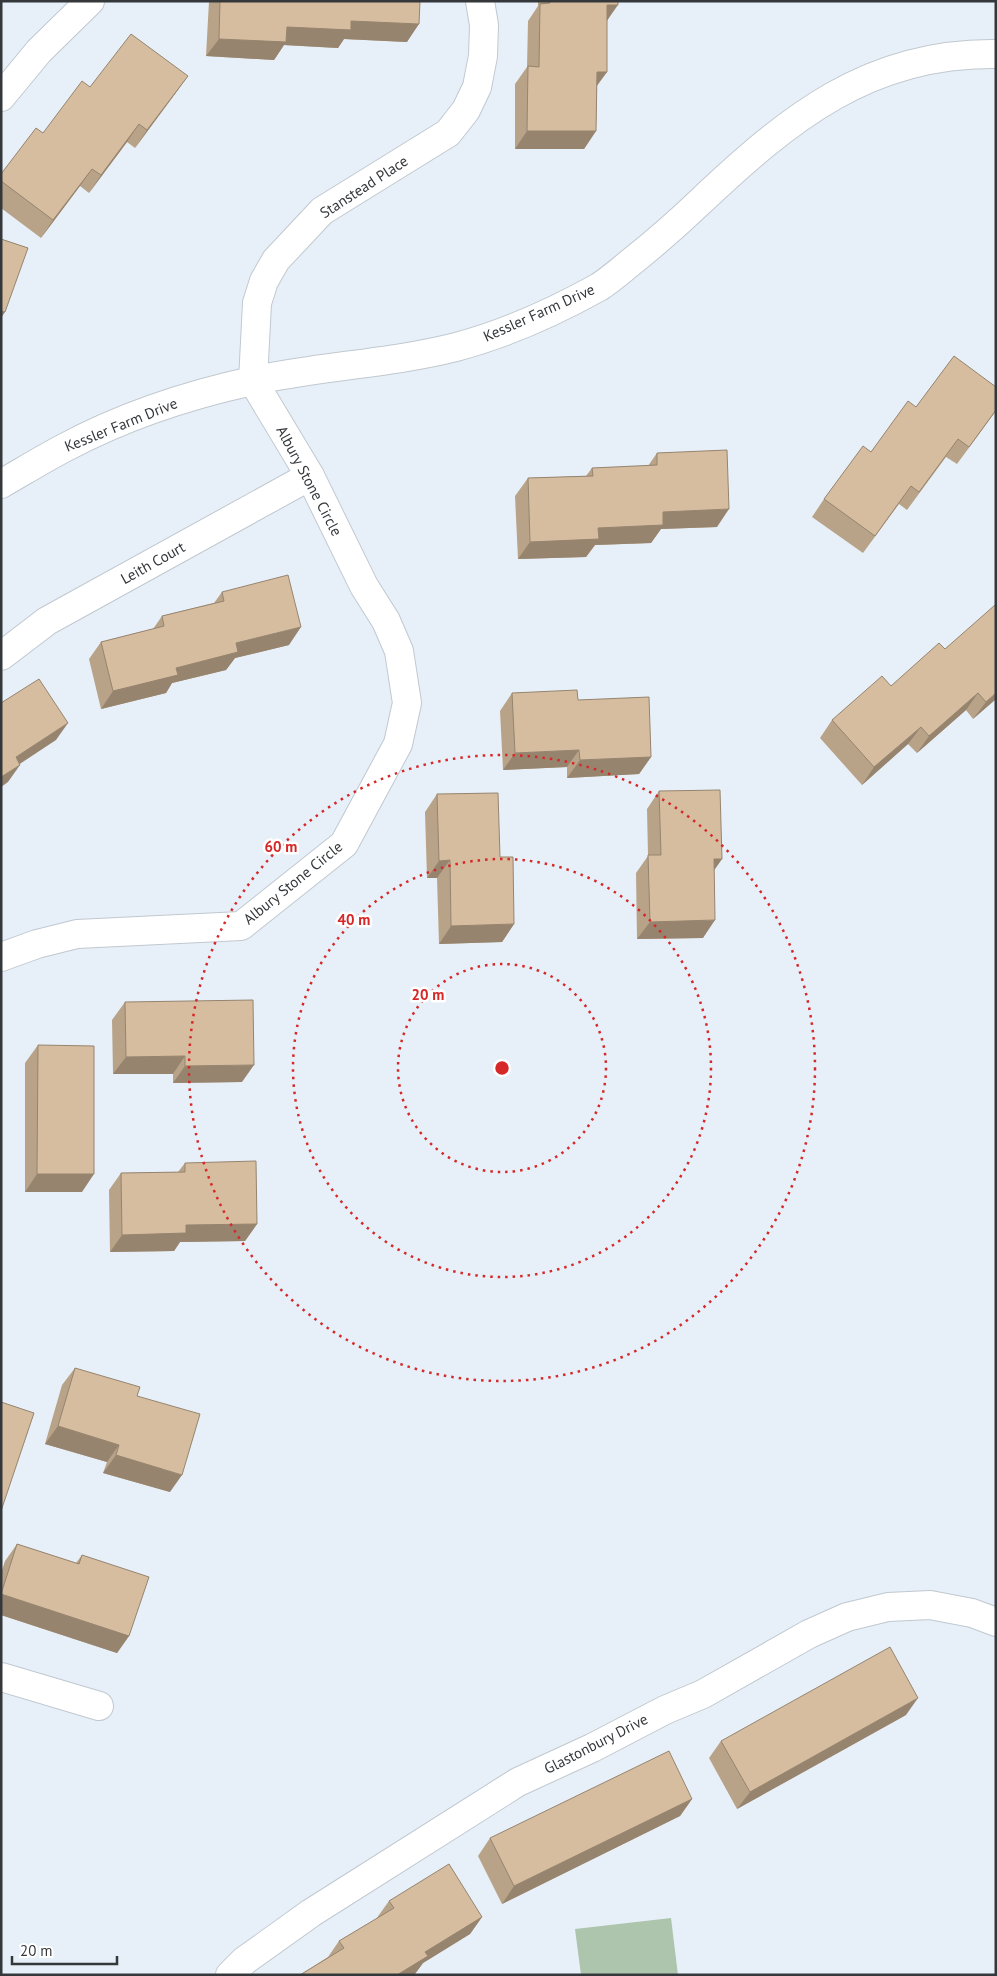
<svg xmlns="http://www.w3.org/2000/svg" width="997" height="1976" viewBox="0 0 997 1976" font-family="'PT Sans',sans-serif">
	<rect width="100%" height="100%" fill="#e7f0f8"/>
	<path fill="#adc5ad" d="M671 1918 678 1975H581L575 1929Z"/>
	<g fill="none" stroke-linecap="round" stroke-linejoin="round">
		<defs>
			<g id="street">
				<path d="M1 97 39 51 90 1"/>
				<path d="M1 484C22 472 43 459 64 448 122 417 188 395 252 381 319 366 389 364 456 347 505 334 554 312 599 287 610 280 620 271 630 263 655 243 678 223 701 201 788 119 869 52 996 54"/>
				<path d="M1 656 47 621 310 476"/>
				<path d="M1 957 37 944 77 934 241 926 344 844 398 744 407 703 399 651 386 621 364 586 310 476 253 381 257 303 264 281 276 260 322 211 448 133 466 110 477 87 483 56 484 25 480 1"/>
				<path d="M1 1677 99 1706"/>
				<path d="M230 1975 244 1961 311 1913 518 1782 592 1748 665 1710 703 1694 809 1634 847 1617 888 1607 930 1605 972 1613 996 1622"/>
			</g>
		</defs>
		<use href="#street" stroke="#c0c8d0" stroke-width="30"/>
		<use href="#street" stroke="#fff" stroke-width="28"/>
	</g>
	<g fill="#b8a389">
		<path d="M209 1H420L407 42 344 39 338 48 284 45 274 60 206 56Z"/>
		<path d="M538 1H618L607 21V72L597 86 596 131 584 149H515V84L527 67 528 21 538 6Z"/>
		<path d="M188 76 135 148 127 142 89 193 80 186 41 238 1 208V174L90 87Z"/>
		<path d="M916 407 996 411 957 464 946 457 907 510 899 504 863 553 812 517 824 499Z"/>
		<path d="M657 453 717 527 661 529 651 543 595 545 586 557 518 559 515 496 528 478 586 476 592 468 648 466Z"/>
		<path d="M222 592 289 645 235 658 226 670 172 683 166 693 101 709 89 659 101 642 153 629 162 616 214 603Z"/>
		<path d="M996 606V699L973 719 966 710 917 753 908 744 862 785 820 738 832 720 891 686 945 649Z"/>
		<path d="M512 693 578 700 651 757 639 774 567 778V767L503 770 500 711Z"/>
		<path d="M659 791 722 859 714 870 703 938 637 939 636 873 648 856 647 809Z"/>
		<path d="M437 794 500 857 514 924 502 942 439 944 437 878H427L425 812Z"/>
		<path d="M125 1002 242 1082 173 1083V1074H113L112 1020Z"/>
		<path d="M38 1045 82 1192H25V1063Z"/>
		<path d="M185 1163 257 1224 245 1241 180 1242 174 1251 110 1252 109 1190 121 1173 178 1172Z"/>
		<path d="M75 1368 137 1396 170 1492 103 1473 107 1462 45 1444 62 1385Z"/>
		<path d="M17 1544 76 1563 82 1555 129 1636 117 1653 1 1615V1573L5 1561Z"/>
		<path d="M906 1715 737 1809 709 1758 721 1741Z"/>
		<path d="M692 1799 680 1816 502 1904 478 1856 490 1838Z"/>
		<path d="M389 1901 482 1917 470 1934 423 1963 414 1975H300L328 1957 339 1941 376 1919Z"/>
	</g>
	<g fill="#96846f">
		<path d="M607 5H618L606 22Z"/>
		<path d="M351 21 419 24 407 42 344 39 338 48 284 45 274 60 206 56 219 39 287 27Z"/>
		<path d="M597 72H607L594 89Z"/>
		<path d="M188 76 175 94 135 148 147 130Z"/>
		<path d="M139 124 127 142 89 193 101 175Z"/>
		<path d="M527 131H596L584 149H515Z"/>
		<path d="M92 169 80 186 41 238 53 220Z"/>
		<path d="M1 311 5 312 1 318Z"/>
		<path d="M729 509 717 527 661 529 651 543 595 545 586 557 518 559 530 542 598 528 663 512Z"/>
		<path d="M301 627 289 645 235 658 226 670 172 683 166 693 101 709 113 691 176 668 236 643Z"/>
		<path d="M978 693 966 710 917 753 929 736Z"/>
		<path d="M996 693V699L973 719 986 702Z"/>
		<path d="M68 723 56 740 3 775 16 757Z"/>
		<path d="M921 727 908 744 862 785 874 767Z"/>
		<path d="M579 750 567 767 503 770 515 753Z"/>
		<path d="M651 757 639 774 567 778 580 760Z"/>
		<path d="M20 765 8 782 1 787V777Z"/>
		<path d="M714 859H722L710 876Z"/>
		<path d="M450 860 437 878H427L439 861Z"/>
		<path d="M715 920 703 938 637 939 650 922Z"/>
		<path d="M514 924 502 942 439 944 451 926Z"/>
		<path d="M185 1056 173 1074H113L126 1057Z"/>
		<path d="M254 1065 242 1082 173 1083 185 1066Z"/>
		<path d="M37 1174H94L82 1192H25Z"/>
		<path d="M257 1224 245 1241 180 1242 174 1251 110 1252 122 1235 186 1225Z"/>
		<path d="M58 1426 119 1445 107 1462 45 1444Z"/>
		<path d="M116 1455 182 1475 170 1492 103 1473Z"/>
		<path d="M1 1594 129 1636 117 1653 1 1615Z"/>
		<path d="M918 1698 906 1715 737 1809 750 1792Z"/>
		<path d="M692 1799 680 1816 502 1904 514 1886Z"/>
		<path d="M482 1917 470 1934 423 1963 415 1974 414 1975H397L425 1952Z"/>
	</g>
	<g fill="#d6bd9f" stroke="#96846f">
		<path d="M220 1H420L419 24 351 21V30L287 27 286 42 219 39Z"/>
		<path d="M550 1H618V5H607V72H597L596 131H527L528 66 539 67 540 4 550 3Z"/>
		<path d="M131 34 188 76 147 130 139 124 101 175 92 169 53 220 1 181V174L36 128 43 133 82 81 90 87Z"/>
		<path d="M1 239 28 248 5 312 1 311Z"/>
		<path d="M954 356 996 387V410L969 447 958 439 919 492 911 486 875 536 824 499 863 446 871 452 908 401 916 407Z"/>
		<path d="M727 450 729 509 663 512V525L598 528 599 539 530 542 528 478 593 476 592 468 657 465V453Z"/>
		<path d="M288 575 301 627 236 643 238 652 176 668 178 675 113 691 101 642 164 626 162 616 224 601 222 592Z"/>
		<path d="M995 605 996 606V693L986 702 978 693 929 736 921 727 874 767 832 720 882 676 891 686 939 643 945 649Z"/>
		<path d="M39 679 68 723 16 757 20 765 1 777V703Z"/>
		<path d="M577 690 578 700 649 697 651 757 580 760 579 750 515 753 512 693Z"/>
		<path d="M720 790 722 859H714L715 920 650 922 648 855H661L659 791Z"/>
		<path d="M498 793 500 857H513L514 924 451 926 450 860 439 861 437 794Z"/>
		<path d="M253 1000 254 1065 185 1066V1056L126 1057 125 1002Z"/>
		<path d="M38 1045 94 1046V1174H37Z"/>
		<path d="M256 1161 257 1224 186 1225V1233L122 1235 121 1173 185 1172V1163Z"/>
		<path d="M75 1368 140 1387 137 1396 200 1414 182 1475 116 1455 119 1445 58 1426Z"/>
		<path d="M1 1402 34 1413 1 1511Z"/>
		<path d="M17 1544 79 1564 82 1555 149 1577 129 1636 1 1594Z"/>
		<path d="M890 1647 918 1698 750 1792 721 1741Z"/>
		<path d="M669 1751 692 1799 514 1886 490 1838Z"/>
		<path d="M449 1864 482 1917 425 1952 428 1956 397 1975H300L344 1948 339 1941 394 1908 389 1901Z"/>
	</g>
	<g fill="none" stroke="#d62828" stroke-width="2.5" stroke-dasharray="2.5 5">
		<circle cx="502" cy="1068" r="104"/>
		<circle cx="502" cy="1068" r="209"/>
		<circle cx="502" cy="1068" r="313"/>
	</g>
	<g text-anchor="middle" stroke-width="5" stroke-linejoin="round" paint-order="stroke">
		<g font-size="15" fill="#35383b" stroke="#fff">
			<text transform="translate(364 187) rotate(-33)" y="5">Stanstead Place</text>
			<text transform="translate(539 313) rotate(-24)" y="5">Kessler Farm Drive</text>
			<text transform="translate(121 425) rotate(-22)" y="5">Kessler Farm Drive</text>
			<text transform="translate(309 481) rotate(62)" y="5">Albury Stone Circle</text>
			<text transform="translate(153 563) rotate(-29)" y="5">Leith Court</text>
			<text transform="translate(293 883) rotate(-39)" y="5">Albury Stone Circle</text>
			<text transform="translate(596 1744) rotate(-27)" y="5">Glastonbury Drive</text>
		</g>
	</g>
	<circle cx="502" cy="1068" r="8" fill="#d62828" stroke="#fff" stroke-width="2.5"/>
	<g font-size="15" text-anchor="middle" font-weight="bold" fill="#d62828" stroke="#fff" stroke-width="5" stroke-linejoin="round" paint-order="stroke">
		<text x="281" y="852">60 m</text>
		<text x="354" y="925">40 m</text>
		<text x="428" y="1000">20 m</text>
	</g>
	<rect width="997" height="1976" fill="none" stroke="#35383b" stroke-width="5"/>
	<path d="M12 1956v8h105v-8" fill="none" stroke="#35383b" stroke-width="2.5"/>
	<text x="20" y="1956" font-size="15" fill="#35383b" stroke="#ffffff" stroke-width="4" paint-order="stroke">20 m</text>
</svg>
